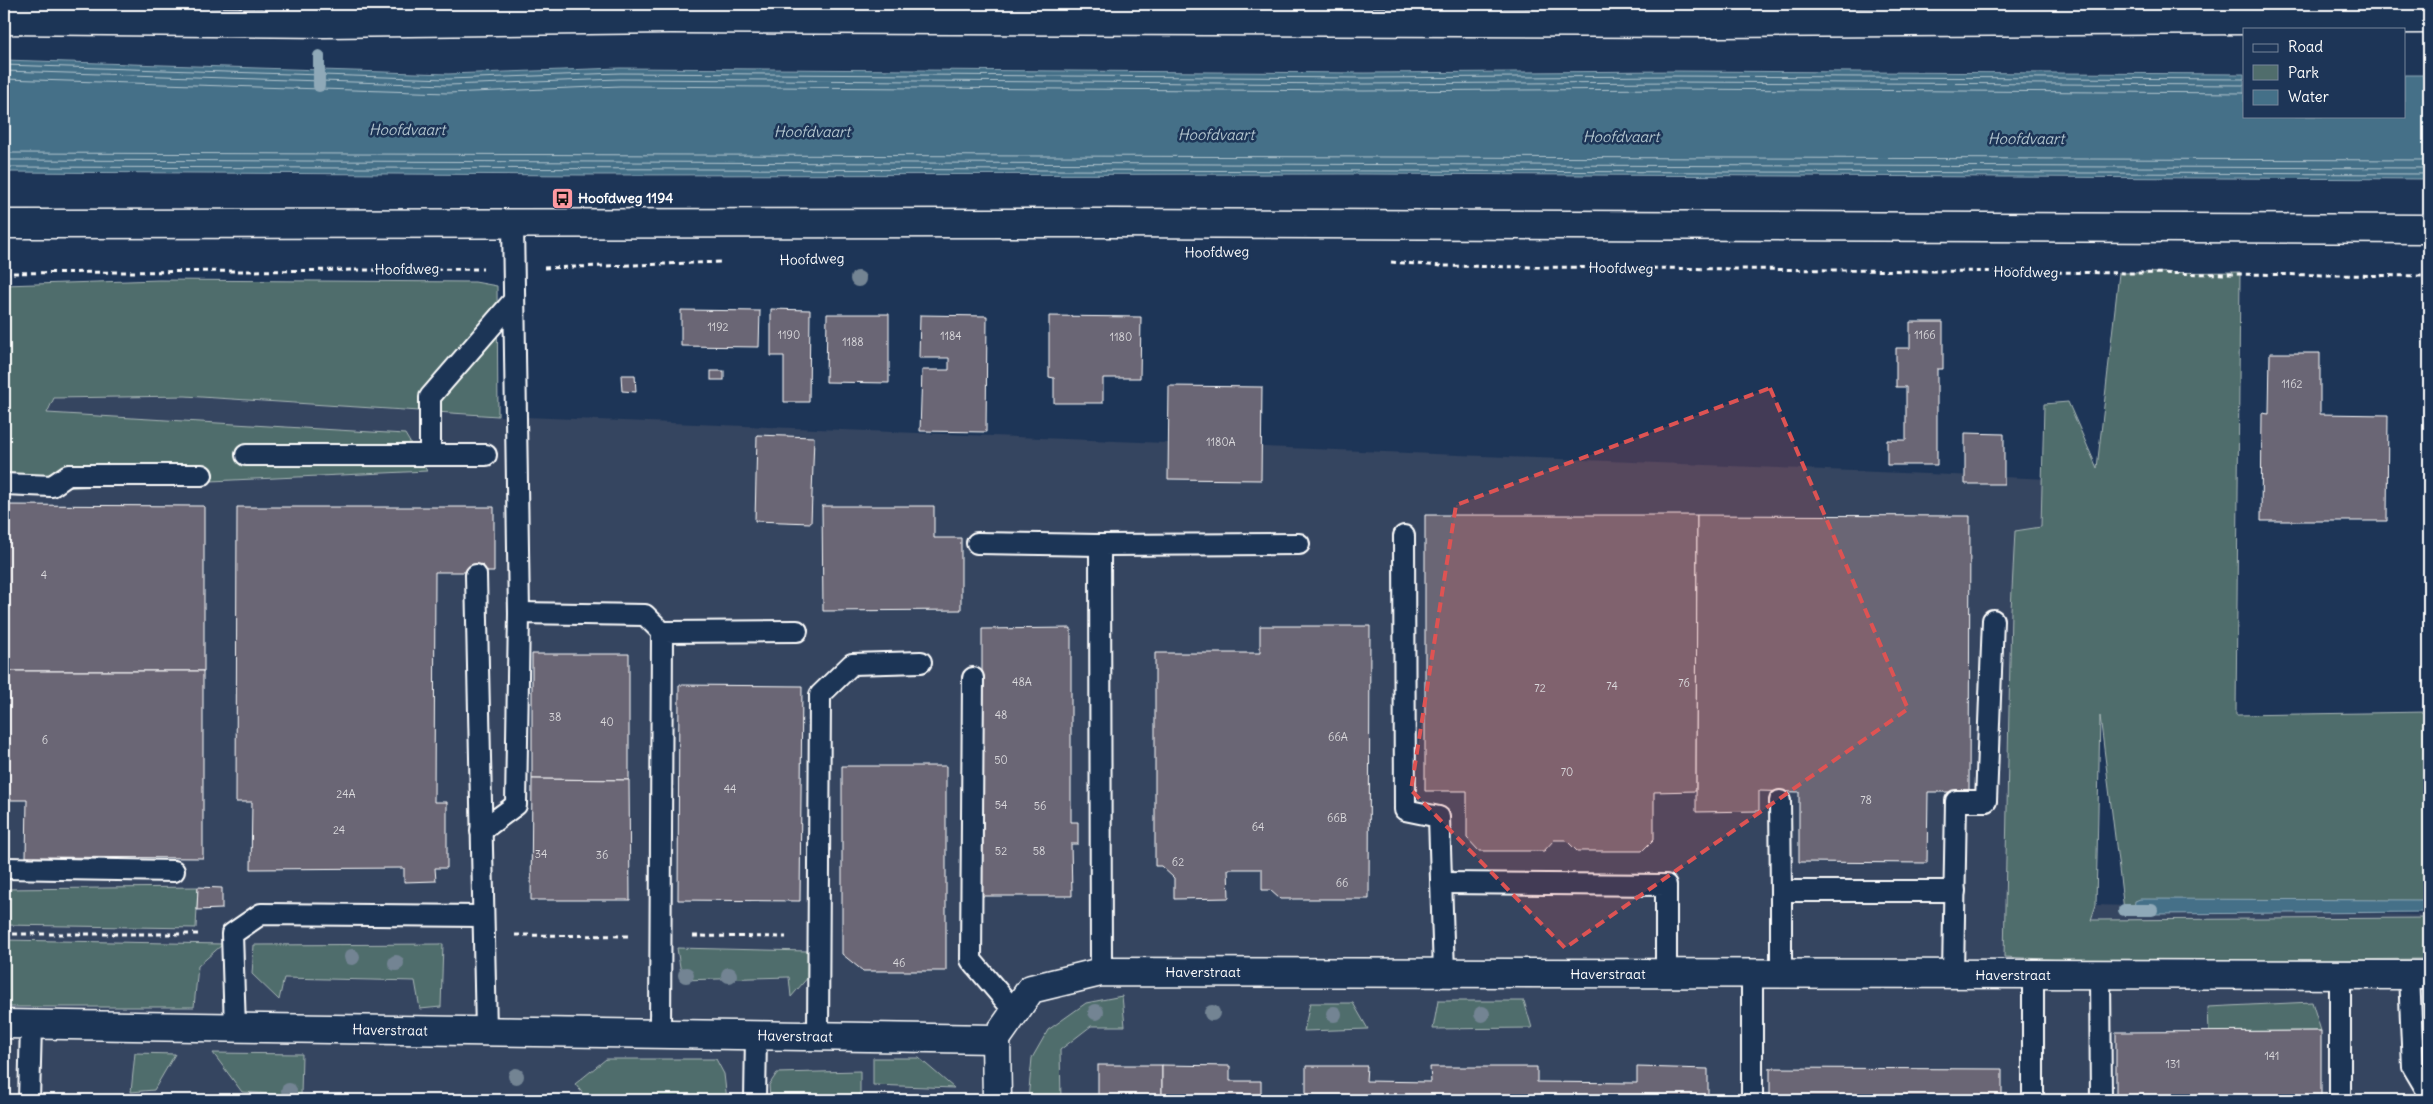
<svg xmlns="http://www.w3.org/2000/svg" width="2433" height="1104" viewBox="0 0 2433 1104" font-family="Delius,sans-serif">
	<rect width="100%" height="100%" fill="#1d3557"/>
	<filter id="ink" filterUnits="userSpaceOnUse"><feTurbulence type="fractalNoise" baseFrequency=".02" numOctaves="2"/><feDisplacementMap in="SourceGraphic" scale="10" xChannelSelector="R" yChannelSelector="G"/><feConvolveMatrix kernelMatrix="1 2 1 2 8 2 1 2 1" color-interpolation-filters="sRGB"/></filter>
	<g filter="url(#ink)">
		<path fill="#344460" d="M4 295 495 296 499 416 2077 480 2091 920 2096 905 2429 915V1100H4Z"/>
		<g fill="#506d6c" stroke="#a8b6b6">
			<path d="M1342 4H1442V7L1343 5Z"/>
			<path d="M1616 4H1677L1657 10 1620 7Z"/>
			<path d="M1734 4H1810L1809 10 1738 13Z"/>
			<path d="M2240 272 2236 715 2429 712V902L2124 910 2100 716 2096 905 2091 920 2429 918V959L2104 962 2004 957 2011 610 2015 531 2041 527 2044 404 2068 402 2097 468 2119 273Z"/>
			<path d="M159 280 475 282 497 286 498 416 185 396 54 398 47 413 405 434 427 471 38 489 4 487V285Z"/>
			<path d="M198 887 196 928 4 925V889Z"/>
			<path d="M4 940 223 944 198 966 194 1007H4Z"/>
			<path d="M443 944 441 1007 420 1009 415 981 284 978 279 1000 252 974 254 945Z"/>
			<path d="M677 948 808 951 809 976 791 997 789 977 682 980Z"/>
			<path d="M1122 996 1125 1026H1091L1060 1050 1061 1100H1028L1032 1058 1048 1030 1086 1003Z"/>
			<path d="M1438 1001H1524L1532 1028 1433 1029Z"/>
			<path d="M2312 1002 2321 1031 2209 1032 2208 1007Z"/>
			<path d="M1310 1003H1353L1368 1029 1304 1031Z"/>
			<path d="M135 1053 175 1054 154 1090 131 1092Z"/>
			<path d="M213 1053 302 1054 301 1096 242 1092Z"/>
			<path d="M873 1058H919L954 1088 873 1085Z"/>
			<path d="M606 1059H716L724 1074 727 1100H617L616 1095H584L575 1084Z"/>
			<path d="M860 1071V1096L863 1100H770L769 1085 777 1073Z"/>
		</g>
		<g fill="#447088" stroke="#8fa9b8">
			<path d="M4 60 448 74 620 68 1364 73 1675 71 2244 74V116H2404V75H2429V179L1364 174 587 175 4 172Z"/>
			<path d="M2140 899 2429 900V912L2153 914 2137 912 2134 908 2135 901Z"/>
		</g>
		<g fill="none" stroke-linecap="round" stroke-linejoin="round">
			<g stroke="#b4c6cf" stroke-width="1">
				<path d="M4 65 448 79 620 73 1364 78 1675 76 2244 79"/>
				<path d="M4 71 448 85 620 79 1364 84 1675 82 2244 85"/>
				<path d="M4 79 448 93 620 86 1364 91 1675 89 2244 93"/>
				<path d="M4 153 2429 160"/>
				<path d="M4 160 2429 168"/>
				<path d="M4 167 2429 174"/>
			</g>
			<g stroke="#8fa9b8" stroke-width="12">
				<path d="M319 56V86"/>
				<path d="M2124 910H2152"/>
			</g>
		</g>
		<g fill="#6a6675" stroke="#fff">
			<path d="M771 309 810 310 809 402H784V356H771Z"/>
			<path d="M681 310 760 311 759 347 681 346Z"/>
			<path d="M827 314H889V383L826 382Z"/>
			<path d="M920 315 987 316 986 432 920 431 922 370H949V358H919Z"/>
			<path d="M1049 316 1141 317 1140 378H1103V403H1054V378L1049 377Z"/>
			<path d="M1910 322H1943V369H1937V465H1887V440H1906V387H1896V348H1910Z"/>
			<path d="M2270 353H2320V414L2388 415 2387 521H2261L2262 413 2269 414Z"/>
			<rect x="711" y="371" width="13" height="9"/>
			<path d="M621 375H635L636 392 622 391Z"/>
			<path d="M1169 386 1262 387 1261 480 1168 479Z"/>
			<path d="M1965 433 2004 434V484H1965Z"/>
			<path d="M757 435 814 437 811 523 755 521Z"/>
			<path d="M4 505 204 506V671H4Z"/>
			<path d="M822 506H934V538H961V610L823 611Z"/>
			<path d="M237 507H494V572H435L434 802H447V868H435L436 881 404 882V868L251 869 252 802H236Z"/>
			<path d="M1425 515H1697L1696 791 1654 792V839L1642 851H1577L1566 840H1554L1544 851H1479L1467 838V791H1425Z"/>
			<path d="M1697 515 1970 516 1969 792H1928L1927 863 1799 862V792L1759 791V811L1696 812Z"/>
			<path d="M1260 626H1370L1369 899H1280L1270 890H1262V869H1228L1229 898 1174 899V878L1161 866H1155V653H1260Z"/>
			<path d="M1071 628V822H1078V844H1071L1072 896H982V629Z"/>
			<path d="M532 654H629V780L532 779Z"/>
			<path d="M4 671H203V858L26 857 27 800H4Z"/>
			<path d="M679 685 802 686 800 901 678 900Z"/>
			<path d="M842 766H946V971H863L842 954Z"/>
			<path d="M532 779 629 780 630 900H531Z"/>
			<path d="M198 887 222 888V909L197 910Z"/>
			<path d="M2321 1031V1100H2116V1032Z"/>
			<rect x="1098" y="1065" width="64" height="35"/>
			<path d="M1162 1065 1230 1066V1081H1261V1100H1162Z"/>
			<path d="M1306 1066H1367L1366 1081 1431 1082 1430 1067H1537V1082L1637 1083V1067L1708 1069V1100H1306Z"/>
			<path d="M1770 1068 2002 1069V1100H1770Z"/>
		</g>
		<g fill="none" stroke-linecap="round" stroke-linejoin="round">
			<defs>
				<g id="lane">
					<path d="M513 224 519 613"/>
					<path d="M246 455H430V397L514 300"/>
					<path d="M430 455H486"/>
					<path d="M4 484 52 486 68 475H202"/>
					<path d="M1404 536 1405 810 1439 817 1444 973"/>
					<path d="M977 543 1100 545"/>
					<path d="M476 575 486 1031"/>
					<path d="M973 678 971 960 1015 1012"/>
					<path d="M1780 801 1781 891H1955"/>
					<path d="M481 831 516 805 519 613 645 615 662 632"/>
					<path d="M4 868 174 871"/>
					<path d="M1441 883 1666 885V974"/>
					<path d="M1101 972 1100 545 1299 544"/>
					<path d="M1752 974V1100"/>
					<path d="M1781 974V891"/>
					<path d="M1953 974 1956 801H1986L1993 620"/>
					<path d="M2100 975 2101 1100"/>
					<path d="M2409 975 2413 1067 2429 1094"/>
					<path d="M235 1028 232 934 261 914 483 916"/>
					<path d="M660 1034 662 632 797 631"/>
					<path d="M818 1036 820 695 852 664 921 662"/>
					<path d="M29 1100 31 1025"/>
					<path d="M755 1100 756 1035"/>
					<path d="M2033 1100V974"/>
					<path d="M2340 1100V975"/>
				</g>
				<g id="street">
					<path d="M4 20 325 23 670 19 1715 23 2429 19"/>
					<path d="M4 1024 996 1039 1031 989 1101 972 2429 975"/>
					<path d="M996 1039 997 1100"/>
				</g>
				<path id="secondary" d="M4 224 1110 223 2429 229"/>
			</defs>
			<use href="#lane" stroke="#fff" stroke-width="24"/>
			<use href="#street" stroke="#fff" stroke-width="31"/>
			<use href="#secondary" stroke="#fff" stroke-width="31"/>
			<g stroke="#fff" stroke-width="3" stroke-dasharray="5 4" stroke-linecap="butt">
				<path d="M1391 262 1441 266 2429 276"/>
				<path d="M544 268 723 262"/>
				<path d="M4 273 483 269"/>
				<path d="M4 934H201"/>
				<path d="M515 935 629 936"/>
				<path d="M693 936 786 937"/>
			</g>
			<use href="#lane" stroke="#1d3557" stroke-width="20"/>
			<use href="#street" stroke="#1d3557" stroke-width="28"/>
			<use href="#secondary" stroke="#1d3557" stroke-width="28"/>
		</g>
		<g fill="#738493">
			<circle cx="858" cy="279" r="8"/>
			<circle cx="352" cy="957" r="8"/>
			<circle cx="396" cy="963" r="8"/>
			<circle cx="686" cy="975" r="8"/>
			<circle cx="729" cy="975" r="8"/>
			<circle cx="1096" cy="1012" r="8"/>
			<circle cx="1212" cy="1013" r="8"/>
			<circle cx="1334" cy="1014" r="8"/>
			<circle cx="1482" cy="1014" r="8"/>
			<circle cx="516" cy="1076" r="8"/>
			<circle cx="289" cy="1091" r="8"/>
		</g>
	</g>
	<path fill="#de5353" fill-opacity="0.2" stroke="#de5353" stroke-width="4" stroke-dasharray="10 6" stroke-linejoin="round" d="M1770 388 1908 709 1565 948 1411 790 1456 505Z"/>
	<defs>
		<symbol id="bus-square" viewBox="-11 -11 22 22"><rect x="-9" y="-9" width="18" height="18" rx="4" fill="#ff9aa2" stroke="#1d3557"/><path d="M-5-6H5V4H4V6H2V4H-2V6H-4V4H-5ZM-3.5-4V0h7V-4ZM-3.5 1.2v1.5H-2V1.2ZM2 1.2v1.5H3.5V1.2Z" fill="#111"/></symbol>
	</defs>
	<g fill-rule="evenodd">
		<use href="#bus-square" x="550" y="186" width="25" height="25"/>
	</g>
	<g text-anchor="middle" stroke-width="5" stroke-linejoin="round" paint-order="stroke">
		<g font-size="11" fill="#dad9dc">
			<text x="718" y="331">1192</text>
			<text x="789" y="339">1190</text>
			<text x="1925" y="339">1166</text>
			<text x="951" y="340">1184</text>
			<text x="1121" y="341">1180</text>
			<text x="853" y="346">1188</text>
			<text x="2292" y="388">1162</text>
			<text x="1221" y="446">1180A</text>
			<text x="44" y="579">4</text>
			<text x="1022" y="686">48A</text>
			<text x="1684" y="687">76</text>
			<text x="1612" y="690">74</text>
			<text x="1540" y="692">72</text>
			<text x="1001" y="719">48</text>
			<text x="555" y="721">38</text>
			<text x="607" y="726">40</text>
			<text x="1338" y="741">66A</text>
			<text x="45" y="744">6</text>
			<text x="1001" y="764">50</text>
			<text x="1567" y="776">70</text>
			<text x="730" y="793">44</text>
			<text x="346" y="798">24A</text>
			<text x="1866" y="804">78</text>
			<text x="1001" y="809">54</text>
			<text x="1040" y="810">56</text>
			<text x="1337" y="822">66B</text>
			<text x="1258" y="831">64</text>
			<text x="339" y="834">24</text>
			<text x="1001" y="855">52</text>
			<text x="1039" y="855">58</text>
			<text x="541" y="858">34</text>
			<text x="602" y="859">36</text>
			<text x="1178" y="866">62</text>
			<text x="1342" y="887">66</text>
			<text x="899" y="967">46</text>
			<text x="2272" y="1060">141</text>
			<text x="2173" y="1068">131</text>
		</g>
		<g font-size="14" font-weight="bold" fill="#fff" stroke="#1d3557" text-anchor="start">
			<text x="578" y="203">Hoofdweg 1194</text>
		</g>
		<g font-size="14" fill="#fff" stroke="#1d3557">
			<text transform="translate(1217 252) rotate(-1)" y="5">Hoofdweg</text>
			<text transform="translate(812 259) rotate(-2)" y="5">Hoofdweg</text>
			<text transform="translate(1621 268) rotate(1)" y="5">Hoofdweg</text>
			<text transform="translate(407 269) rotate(-1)" y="5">Hoofdweg</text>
			<text transform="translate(2026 272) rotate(1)" y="5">Hoofdweg</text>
			<text x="1203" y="977">Haverstraat</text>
			<text x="1608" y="979">Haverstraat</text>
			<text x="2013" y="980">Haverstraat</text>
			<text transform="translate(390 1030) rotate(1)" y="5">Haverstraat</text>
			<text transform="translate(795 1036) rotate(1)" y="5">Haverstraat</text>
		</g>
		<g font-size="15" font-style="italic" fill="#b4c6cf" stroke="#1d3557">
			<text x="407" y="135">Hoofdvaart</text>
			<text x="812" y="137">Hoofdvaart</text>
			<text x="1216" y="140">Hoofdvaart</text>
			<text x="1621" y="142">Hoofdvaart</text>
			<text x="2026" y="144">Hoofdvaart</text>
		</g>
	</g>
	<rect width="2433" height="1104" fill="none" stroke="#1d3557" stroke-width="20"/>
	<rect x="10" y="10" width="2413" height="1084" fill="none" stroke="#fff" stroke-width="2" filter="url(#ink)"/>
	<rect x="2243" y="28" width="162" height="90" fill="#1d3557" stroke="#77869a"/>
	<rect x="2253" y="44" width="25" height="8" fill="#1d3557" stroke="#77869a"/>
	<text x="2288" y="52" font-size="15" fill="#ffffff">Road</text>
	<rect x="2253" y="65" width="25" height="15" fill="#506d6c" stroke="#77869a"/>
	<text x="2288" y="78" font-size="15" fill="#ffffff">Park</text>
	<rect x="2253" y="90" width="25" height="15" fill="#447088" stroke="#77869a"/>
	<text x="2288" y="102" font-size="15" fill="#ffffff">Water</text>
</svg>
